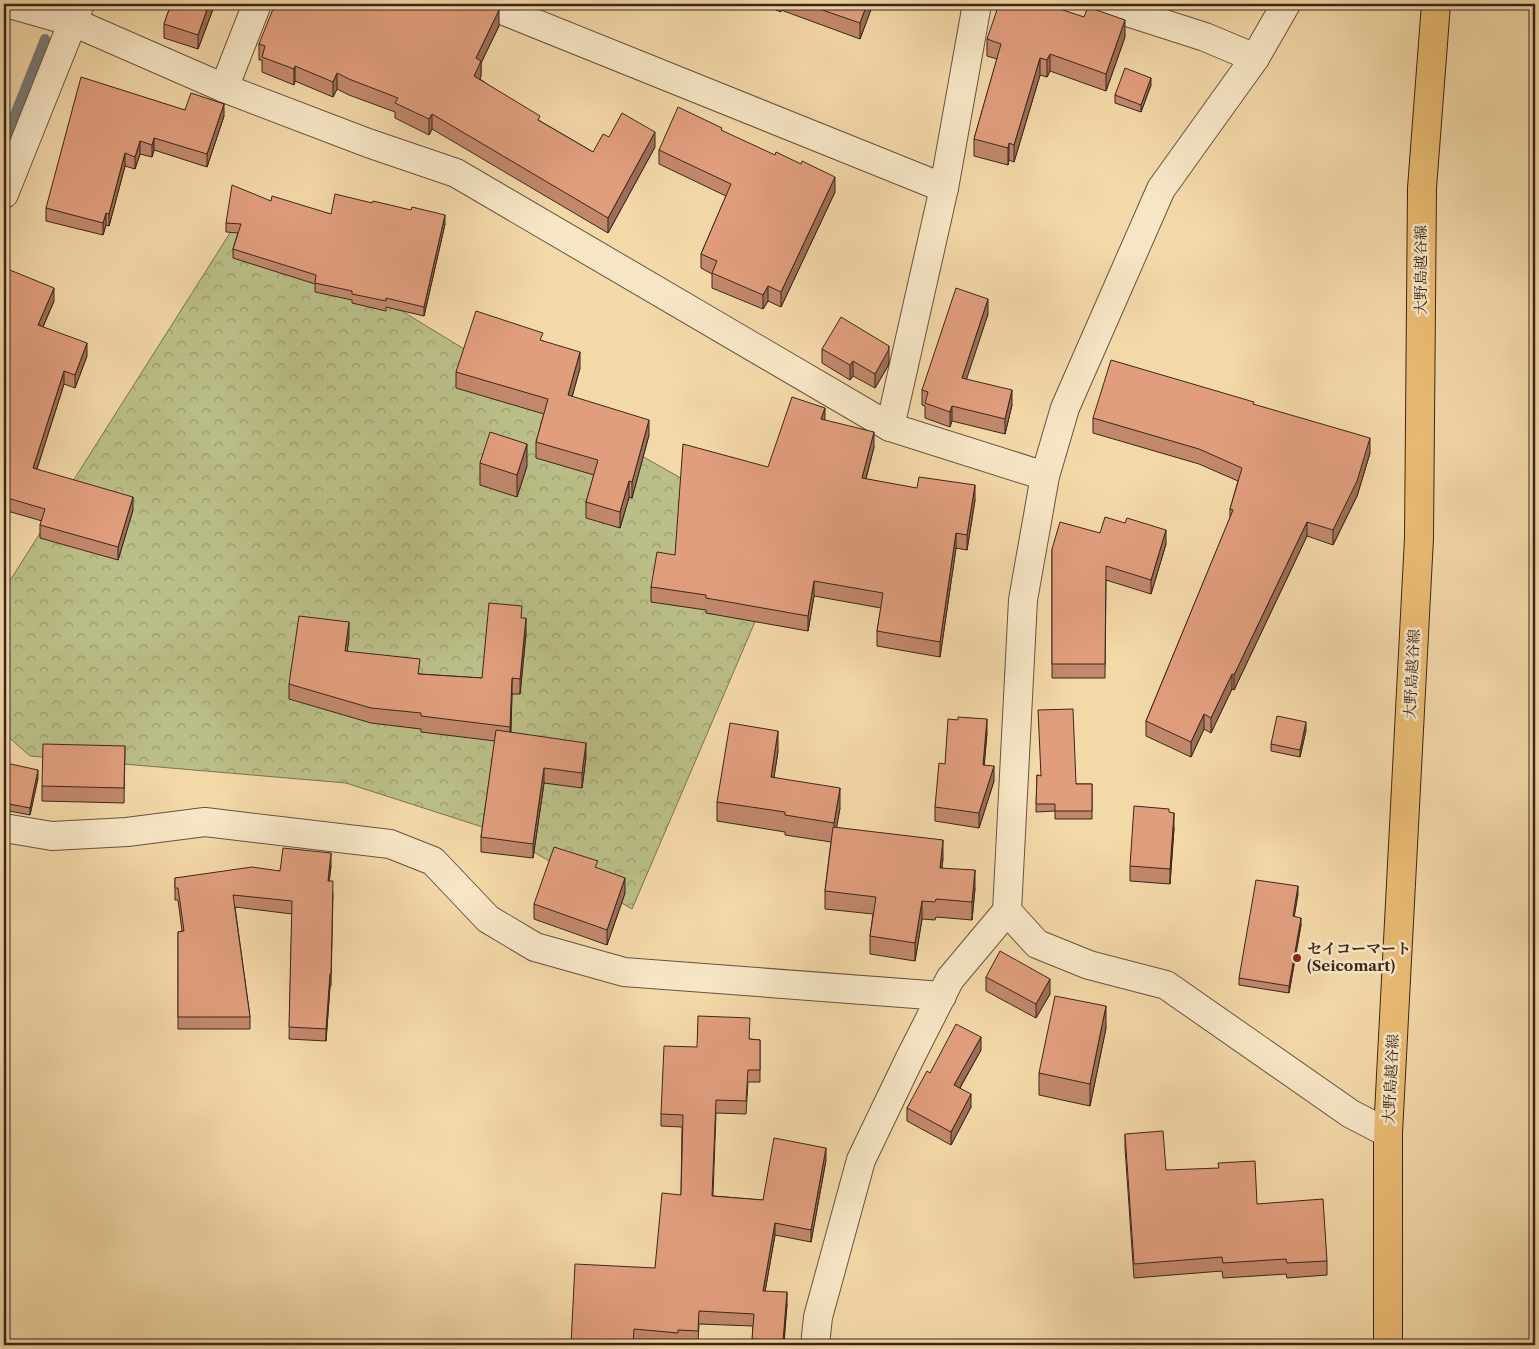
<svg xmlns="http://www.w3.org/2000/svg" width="1539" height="1349" viewBox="0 0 1539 1349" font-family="'Libre Caslon Text','Noto Serif JP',serif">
	<defs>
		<pattern id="forest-crowns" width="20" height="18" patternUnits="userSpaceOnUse" patternTransform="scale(1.25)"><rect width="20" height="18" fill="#bbbf87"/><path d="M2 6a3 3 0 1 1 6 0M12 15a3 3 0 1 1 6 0" fill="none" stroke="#999b6e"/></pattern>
	</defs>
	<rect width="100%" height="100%" fill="#f3d8a8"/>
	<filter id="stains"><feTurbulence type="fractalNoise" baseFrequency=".004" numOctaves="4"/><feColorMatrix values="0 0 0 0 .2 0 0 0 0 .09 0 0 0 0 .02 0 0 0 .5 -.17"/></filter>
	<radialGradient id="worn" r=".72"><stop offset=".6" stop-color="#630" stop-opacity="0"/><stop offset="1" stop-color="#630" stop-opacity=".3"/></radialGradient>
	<path fill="url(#forest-crowns)" stroke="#7a7252" d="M242 214 619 443 790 540 632 909 501 833 346 783 30 756 4 733V590Z"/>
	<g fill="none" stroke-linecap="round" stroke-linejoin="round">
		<path stroke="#787c77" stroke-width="10" d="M4 142 45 39"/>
		<defs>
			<g id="minor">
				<path d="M10 4 73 22 224 88 368 143 456 173 890 427 1045 476"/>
				<path d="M487 4 944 188"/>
				<path d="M1102 4 1205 37 1255 58"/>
				<path d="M1286 4 1255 58 1161 189 1065 408 1045 476 1023 600 1007 911 1037 944 1089 965 1166 985 1351 1114 1388 1133"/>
				<path d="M224 88 257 4"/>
				<path d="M4 194 80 4"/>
				<path d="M890 427 944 188 977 4"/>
				<path d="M4 828 52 836 127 832 205 822 390 844 433 861 488 919 535 947 624 972 942 996"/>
				<path d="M815 1345 818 1317 861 1160 909 1060 950 979 1007 911"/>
			</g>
			<path id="major" d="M1388 1345V1133L1419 538 1422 188 1436 4"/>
		</defs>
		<use href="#minor" stroke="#68523f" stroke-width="30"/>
		<use href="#major" stroke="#3a261c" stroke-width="30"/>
		<use href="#minor" stroke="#f7e6c6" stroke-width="28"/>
		<use href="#major" stroke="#eabc74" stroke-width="28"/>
	</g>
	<g fill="#c2886c" stroke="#3a261c">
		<path d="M171 4H215L198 49 164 38V24Z"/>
		<path d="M760 4H873L860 39 781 10V12Z"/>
		<path d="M287 6 499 26 481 63V76L480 79 540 121 593 152 609 137 655 147 608 233 432 129 429 135 395 118V112L349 95 337 89 333 97 295 81 294 85 262 72V60H259V44Z"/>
		<path d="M1125 37 1106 91 1050 71 1047 77 1040 75 1014 162 1009 160 1008 165 974 156V139L997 59 987 56V39Z"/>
		<path d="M1151 85 1141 112 1115 103V95Z"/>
		<path d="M185 110 224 116 207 167 154 150 152 157 140 154 135 169 125 166 109 226 106 225 103 235 46 221V208Z"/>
		<path d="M722 131 835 192 781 307 768 301 763 309 712 288V274L701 268V254L726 196 659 164V150Z"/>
		<path d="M271 201 331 214 372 203 445 224 424 316 386 307V311L352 303V300L315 292V284L233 258V249L238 233 226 232V223Z"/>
		<path d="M4 271 54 301 43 327 87 356 75 388 64 384 37 469 133 510 118 560 40 538V525L42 521 4 510Z"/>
		<path d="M988 314 966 379 1012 405 1005 434 952 421 950 427 925 418V406L922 405V390Z"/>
		<path d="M543 341 580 368 572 397 649 435 632 498 629 497 620 528 586 518V502L594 475 536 458V442L544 414 456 388V372Z"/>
		<path d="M822 349 889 361 888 366 875 388 853 376 850 380 822 363Z"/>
		<path d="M1254 405 1370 453 1357 496 1333 545 1307 536 1234 690 1232 689 1211 733 1204 729 1191 757 1146 736V721L1230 518V509L1238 481 1199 464 1093 433V418Z"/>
		<path d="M825 420 874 447 866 479 975 500 967 550 956 548 940 657 877 646V631L881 608 814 596 808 631 706 613V610L651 602V587L675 555 768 467Z"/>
		<path d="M480 463 527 466 517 497 480 485Z"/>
		<path d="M1100 533 1166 544 1151 594 1106 580 1105 678H1052V549Z"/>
		<path d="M522 618 526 634 520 694H512L511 732 586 757 582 788 544 783 533 858 481 852V837L495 741 421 732V729L371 723 289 699V684L349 638 347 651 420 674 482 678Z"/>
		<path d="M1306 730 1300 757 1271 751V744Z"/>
		<path d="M987 733 984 765 994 781 979 828 935 821V807L945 764Z"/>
		<path d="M125 746 124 803 42 801V786Z"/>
		<path d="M778 751 774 777 840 808 836 827 943 858 942 868 975 888 972 920 936 917 935 920 922 919 915 961 870 954V936L873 914 825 909V891L831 842 785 835V832L717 821V802Z"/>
		<path d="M4 773 38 778 30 815 4 810Z"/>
		<path d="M1037 775 1076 784H1092V819H1055V811L1036 812Z"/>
		<path d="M1174 828 1170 884 1130 881V866Z"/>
		<path d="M331 866 329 881 333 894 331 986H330L326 1041 289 1039 292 914 235 907 250 1017V1029H178V932L182 931 178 900H175V878L280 871Z"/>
		<path d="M625 893 607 945 534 919V904Z"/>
		<path d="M1298 894 1294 916 1301 925 1289 993 1239 985V978Z"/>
		<path d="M986 977 1050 994 1036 1018 986 991Z"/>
		<path d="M1106 1028 1090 1106 1039 1095V1073Z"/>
		<path d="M750 1039 760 1040V1082H748L746 1114 716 1113 713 1196 763 1200 826 1160 811 1242 775 1235 765 1291 787 1304 784 1345H752L753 1326 699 1324 698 1343H678V1345L634 1341 571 1345 655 1268 681 1195 682 1127 661 1126V1114L697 1047Z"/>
		<path d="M981 1050 960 1088 971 1107 951 1145 907 1121V1108L930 1073Z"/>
		<path d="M1125 1134 1166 1170 1257 1204 1327 1261V1275L1287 1278 1286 1274 1223 1278 1222 1271 1134 1278 1125 1148Z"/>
	</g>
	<g fill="#9e6f58" stroke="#3a261c">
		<path d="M209 4H215L198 49V35Z"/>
		<path d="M867 4H873L860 39V23Z"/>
		<path d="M499 10V26L481 63V76L474 91V76L476 58Z"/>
		<path d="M1125 20V37L1106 91V74Z"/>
		<path d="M1050 54V71L1047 77V60Z"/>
		<path d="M1040 58V75L1014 162V145Z"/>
		<path d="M295 66V81L294 85V69Z"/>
		<path d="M337 73V89L333 97V82Z"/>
		<path d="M1151 78V85L1141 112V105Z"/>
		<path d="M224 104V116L207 167V154Z"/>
		<path d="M432 114V129L429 135V119Z"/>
		<path d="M655 132V147L608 233V218Z"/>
		<path d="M154 138V150L152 157V145Z"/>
		<path d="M140 141V154L135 169V157Z"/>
		<path d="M1009 143V160L1008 165V148Z"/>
		<path d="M125 153V166L109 226V214Z"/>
		<path d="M835 177V192L781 307V292Z"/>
		<path d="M106 213V225L103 235V223Z"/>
		<path d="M445 215V224L424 316V307Z"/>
		<path d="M768 286V301L763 309V295Z"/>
		<path d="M54 288V301L38 338V325Z"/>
		<path d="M988 299V314L962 393V378Z"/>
		<path d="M87 343V356L75 388V375Z"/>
		<path d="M889 346V361L888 366 875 388V374Z"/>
		<path d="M580 352V368L568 411V395Z"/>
		<path d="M853 361V376L850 380V365Z"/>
		<path d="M64 371V384L33 481V468Z"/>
		<path d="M1012 390V405L1005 434V419Z"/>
		<path d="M952 406V421L950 427V412Z"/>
		<path d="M825 408V422L821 419Z"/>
		<path d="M649 420V435L632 498V482Z"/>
		<path d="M874 432V447L862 493V478Z"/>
		<path d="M1370 438V453L1357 496 1333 545V530Z"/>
		<path d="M527 444V466L517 497V475Z"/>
		<path d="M629 481V497L620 528V512Z"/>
		<path d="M975 485V500L967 550V535Z"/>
		<path d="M133 497V510L118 560V547Z"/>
		<path d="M1307 522V536L1234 690V675Z"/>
		<path d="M1166 530V544L1151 594V580Z"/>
		<path d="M956 533V548L940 657V642Z"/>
		<path d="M814 581V596L808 631V616Z"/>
		<path d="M526 618V634L520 694V679Z"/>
		<path d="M349 622V638L345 667V651Z"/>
		<path d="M1232 674V689L1211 733V718Z"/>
		<path d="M512 678V694L510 742V727Z"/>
		<path d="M1204 714V729L1191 757V742Z"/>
		<path d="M987 719V733L983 780V765Z"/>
		<path d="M1306 722V730L1300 757V750Z"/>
		<path d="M778 731V751L771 796V777Z"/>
		<path d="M586 743V757L582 788V773Z"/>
		<path d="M994 766V781L979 828V813Z"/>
		<path d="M544 768V783L533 858V844Z"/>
		<path d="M38 770V778L30 815V808Z"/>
		<path d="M840 788V808L834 843V823Z"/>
		<path d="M1174 813V828L1170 884V869Z"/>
		<path d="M943 840V858L940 886V868Z"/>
		<path d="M331 853V866L328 893V881Z"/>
		<path d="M975 870V888L972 920V902Z"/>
		<path d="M625 878V893L607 945V930Z"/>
		<path d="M1298 886V894L1293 924V916Z"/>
		<path d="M922 901V919L915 961V943Z"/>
		<path d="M1301 918V925L1289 993V986Z"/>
		<path d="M330 974V986L326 1041V1029Z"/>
		<path d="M1050 979V994L1036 1018V1004Z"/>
		<path d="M1106 1006V1028L1090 1106V1084Z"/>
		<path d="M981 1037V1050L954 1098V1085Z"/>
		<path d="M971 1094V1107L951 1145V1132Z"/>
		<path d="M826 1148V1160L811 1242V1230Z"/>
		<path d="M775 1223V1235L763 1303V1291Z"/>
		<path d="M787 1292V1304L783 1345V1341Z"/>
	</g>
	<g fill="#e19e7d" stroke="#3a261c">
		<path d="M171 4H209L198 35 164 24Z"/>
		<path d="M275 4H282L287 6 288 4H483L499 10 476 58 481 61 474 76 540 116 538 120 593 152 603 134 609 137 622 113 655 132 608 218 432 114 429 119 395 103 398 98 349 79 337 73 333 82 295 66 294 69 262 57 265 46 259 44Z"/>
		<path d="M805 4H867L860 23Z"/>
		<path d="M999 4H1045L1084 17 1088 7 1125 20 1106 74 1050 54 1047 60 1040 58 1014 145 1009 143 1008 148 974 139 1001 44 987 39Z"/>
		<path d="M1125 68 1151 78 1141 105 1115 95Z"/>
		<path d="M81 77 185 110 191 93 224 104 207 154 154 138 152 145 140 141 135 157 125 153 109 214 106 213 103 223 46 208Z"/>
		<path d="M678 107 722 128 721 130 775 155 776 152 801 164 802 161 835 177 781 292 768 286 763 295 712 273 717 261 701 254 731 184 659 150Z"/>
		<path d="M232 185 271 201 272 196 331 214 335 194 372 203 373 201 411 210 412 207 445 215 424 307 386 298V301L352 294V291L315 283 316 275 233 249 241 224 226 223Z"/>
		<path d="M5 268 54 288 38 325 87 343 75 375 64 371 33 468 133 497 118 547 40 525 45 509 4 497V271Z"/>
		<path d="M956 288 988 299 962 378 1012 390 1005 419 952 406 950 412 925 403 928 392 922 390Z"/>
		<path d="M476 311 543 333 540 340 580 352 568 395 649 420 632 482 629 481 620 512 586 502 598 460 536 442 548 399 456 372Z"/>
		<path d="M841 317 889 346 888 351 875 374 853 361 850 365 822 349Z"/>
		<path d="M1111 360 1254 402 1253 404 1370 438 1357 481 1333 530 1307 522 1234 675 1232 674 1211 718 1204 714 1191 742 1146 721 1233 510 1230 509 1242 468 1199 449 1093 418Z"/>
		<path d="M792 397 825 408 821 419 874 432 862 478 917 488 919 477 975 485 967 535 956 533 940 642 877 631 883 593 814 581 808 616 706 598V595L651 587 657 552 675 555 683 444 768 467Z"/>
		<path d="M490 432 527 444 517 475 480 463Z"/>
		<path d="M1105 517 1125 523 1127 518 1166 530 1151 580 1106 566 1105 664H1052V549L1060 522 1100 533Z"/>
		<path d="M489 603 522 606 521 618H526L520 679 512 678 510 727 421 716V713L371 708 289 684 299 616 349 622 345 651 420 659 418 674 482 678Z"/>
		<path d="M1073 709 1076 784H1092V811H1055V804H1036L1037 775 1041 776 1038 710Z"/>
		<path d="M1277 716 1306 722 1300 750 1271 744Z"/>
		<path d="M958 717 987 719 983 765 994 766 979 813 935 807 939 763 945 764 948 719 958 720Z"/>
		<path d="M730 723 778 731 771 777 840 788 834 823 785 815V812L717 802Z"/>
		<path d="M496 730 586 743 582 773 544 768 533 844 481 837Z"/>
		<path d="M43 744 125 746 124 788 42 786Z"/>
		<path d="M6 763 38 770 30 808 4 803V773Z"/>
		<path d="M1134 806 1169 809V812L1174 813 1170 869 1130 866Z"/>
		<path d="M833 827 943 840 940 868 975 870 972 902 936 899 935 902 922 901 915 943 870 936 876 897 825 891Z"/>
		<path d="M554 847 598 861 595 867 625 878 607 930 534 904Z"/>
		<path d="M283 848 331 853 328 881H333L331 974H330L326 1029 289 1027 292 901 233 895 250 1017H178V932L184 931 178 888H175V878L252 867 280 871Z"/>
		<path d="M1256 880 1298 886 1293 916 1301 918 1289 986 1239 978Z"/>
		<path d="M1000 951 1050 979 1036 1004 986 977Z"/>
		<path d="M1055 996 1106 1006 1090 1084 1039 1073Z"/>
		<path d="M698 1016 750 1018 749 1039 760 1040V1070H748L746 1101 716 1100 712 1196 763 1200 774 1138 826 1148 811 1230 775 1223 763 1291 787 1292 783 1341 752 1339 754 1314 699 1311 698 1331 678 1330V1333L634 1329 633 1345H571L575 1264 655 1268 662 1193 681 1195 683 1115 661 1114 664 1046 697 1047Z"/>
		<path d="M956 1024 981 1037 954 1085 971 1094 951 1132 907 1108 927 1071 930 1073Z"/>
		<path d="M1163 1131 1166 1170 1219 1168 1218 1163 1255 1161 1257 1204 1323 1199 1327 1261 1287 1263 1286 1259 1223 1263 1222 1257 1134 1264 1125 1134Z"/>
	</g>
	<circle fill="#8f2418" stroke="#f7e6c6" stroke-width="2" cx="1297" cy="958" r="5"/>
	<g text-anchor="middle" stroke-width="5" stroke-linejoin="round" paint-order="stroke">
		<g font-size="15" fill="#3a261c" stroke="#f7e6c6">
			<text transform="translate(1421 270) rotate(-90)" y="5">大野島越谷線</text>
			<text transform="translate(1412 674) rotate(-87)" y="5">大野島越谷線</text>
			<text transform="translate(1391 1079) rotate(-87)" y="5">大野島越谷線</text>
		</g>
		<g font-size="15" font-weight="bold" fill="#3a261c" stroke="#f7e6c6" text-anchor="start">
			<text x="1307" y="954">セイコーマート<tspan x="1307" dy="17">(Seicomart)</tspan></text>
		</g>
	</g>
	<rect width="1539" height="1349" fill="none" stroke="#f3d8a8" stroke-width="20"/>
	<rect x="5" y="5" width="1529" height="1339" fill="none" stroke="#3a261c" stroke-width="2.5"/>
	<rect x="10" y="10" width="1519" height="1329" fill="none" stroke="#3a261c"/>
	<rect width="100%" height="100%" filter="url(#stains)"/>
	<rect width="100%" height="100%" fill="url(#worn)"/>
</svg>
